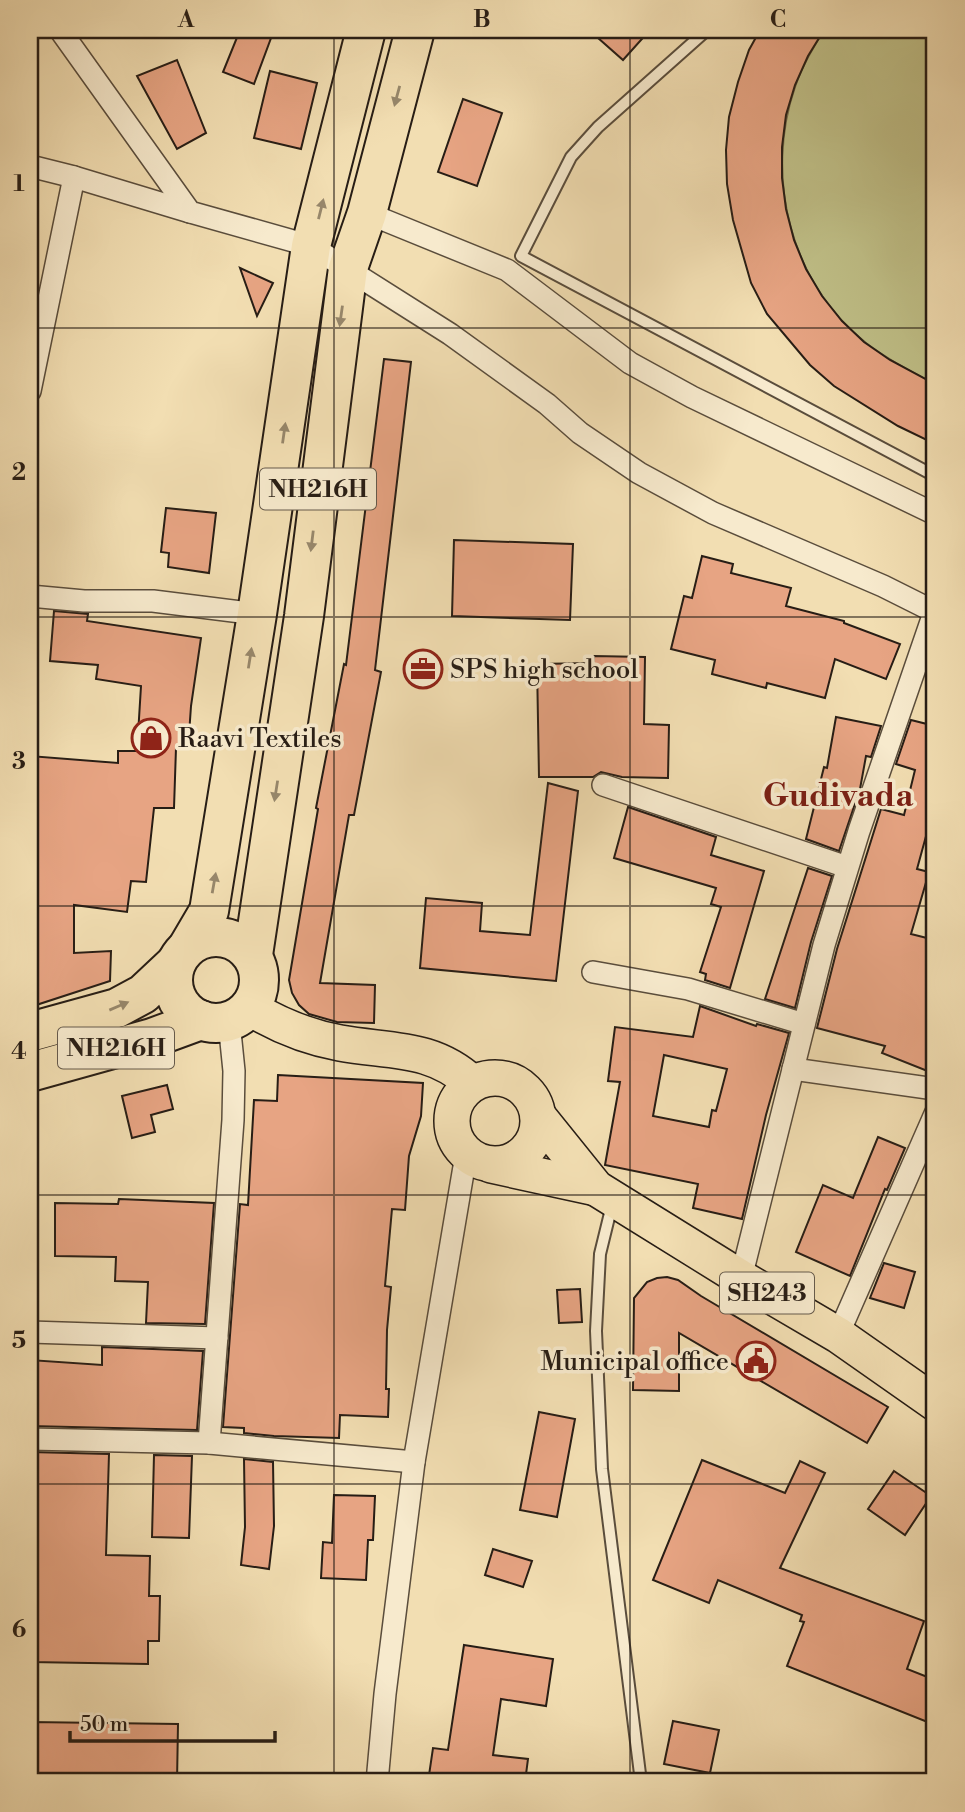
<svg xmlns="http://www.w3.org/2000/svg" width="965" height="1812" viewBox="0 0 965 1812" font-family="'Libre Bodoni',serif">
	<rect width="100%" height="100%" fill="#f2deb2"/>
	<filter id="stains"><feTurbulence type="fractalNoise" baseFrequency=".00286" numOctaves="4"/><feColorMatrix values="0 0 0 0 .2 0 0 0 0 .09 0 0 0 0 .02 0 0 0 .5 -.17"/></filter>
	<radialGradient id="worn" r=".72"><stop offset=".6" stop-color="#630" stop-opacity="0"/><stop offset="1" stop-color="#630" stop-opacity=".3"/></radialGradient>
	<path fill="#c0c088" stroke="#746e4e" stroke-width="2" d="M824 30H935V384C911 372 888 360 866 343 790 284 764 176 795 87 802 66 813 48 824 30Z"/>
	<g fill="#e7a483" stroke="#271d15" stroke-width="2" fill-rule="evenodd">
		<path d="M240 30H274L254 84 223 72Z"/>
		<path d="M589 30H650L623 60Z"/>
		<path d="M760 30H824L808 56 795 85 786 115 782 147V178L786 209 794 240 806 269 822 296 842 321 864 342 890 360 935 384V444L898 426 834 386 810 365 767 314 751 283 733 220 727 184 726 150 729 117 738 82 749 50Z"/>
		<path d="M177 60 206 133 177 149 137 76Z"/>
		<path d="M270 71 317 83 301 149 254 138Z"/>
		<path d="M463 99 502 113 477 186 438 172Z"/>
		<path d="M240 268 273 283 257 316Z"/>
		<path d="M384 359 411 362 375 670 381 672 354 815H349L320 983 375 985 374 1023 337 1022 309 1014 299 1005 292 993 289 980 318 809 316 808 344 664 346 665Z"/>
		<path d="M166 508 216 513 209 573 168 567 169 553 161 552Z"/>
		<path d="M454 540 573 544 570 620 452 616Z"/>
		<path d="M702 556 733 564 731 573 791 588 786 606 844 621V623L900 644 886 679 835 659 825 698 767 683 766 688 712 674 715 660 671 649 684 596 692 598Z"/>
		<path d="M54 611 88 614 87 621 201 638 191 706 188 749 176 748 174 808H154L146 882 131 881 127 912 74 905V953L111 951 110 981 30 1007V756L118 763V751H137L141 686 96 679 98 665 50 661Z"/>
		<path d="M594 656 645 657 644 724 669 725 668 778 622 777 601 772 593 777H539L537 664 593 663Z"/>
		<path d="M836 717 881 726 871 757 866 756 860 789 839 851 806 839 824 767 827 768Z"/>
		<path d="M911 720 927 724 928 721 935 722V819L931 818 917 869 929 872 911 934 935 940V1074L882 1053 885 1046 817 1028 837 949 881 809 904 815 915 770 896 764Z"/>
		<path d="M548 783 578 791 556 981 420 968 426 898 482 903 480 931 530 935Z"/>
		<path d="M628 807 716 837 711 855 764 871 730 988 705 980 706 974 700 972 721 907 711 904 716 888 614 858Z"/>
		<path d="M808 868 832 876 811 942 795 1008 765 999Z"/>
		<path d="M700 1006 756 1026 757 1024 789 1033 766 1115 742 1219 693 1208 698 1184 605 1165 620 1082 608 1081 615 1027 693 1037ZM664 1055 727 1069 716 1111 712 1110 709 1127 653 1116Z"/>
		<path d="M278 1075 423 1083 421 1116 409 1156 405 1210 392 1209 385 1286 391 1287 387 1330 386 1389H389L388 1417 340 1415 339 1438 274 1436 244 1433V1428L223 1427 240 1204 248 1205 254 1100 277 1101Z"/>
		<path d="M167 1085 173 1109 151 1115 155 1132 132 1138 122 1096Z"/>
		<path d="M878 1137 905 1148 887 1190 885 1189 850 1276 796 1252 823 1185 853 1198Z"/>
		<path d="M119 1199 214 1203 205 1324 146 1323 148 1282 115 1281 116 1257 55 1256V1203L118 1204Z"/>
		<path d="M884 1263 915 1272 904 1308 870 1298Z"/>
		<path d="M667 1277 678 1280 701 1296 888 1407 867 1443 679 1333V1391L633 1390 634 1298 647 1282 657 1278Z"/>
		<path d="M580 1289 582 1322 559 1323 557 1290Z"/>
		<path d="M102 1347 203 1351 197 1430 30 1426V1360L102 1365Z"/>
		<path d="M539 1412 575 1419 557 1517 520 1510Z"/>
		<path d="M30 1452 109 1454 106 1555 150 1556 149 1596H160L159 1641H148V1664L30 1662Z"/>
		<path d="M154 1455 192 1456 189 1538 152 1537Z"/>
		<path d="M244 1459 273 1462 274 1526 269 1569 241 1565 245 1527Z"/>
		<path d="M702 1460 785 1493 800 1461 825 1473 780 1568 924 1621 907 1669 935 1680V1725L787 1666 804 1622 800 1621 802 1615 718 1580 709 1603 653 1580Z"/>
		<path d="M894 1471 931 1496 905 1535 868 1509Z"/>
		<path d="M334 1495 375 1496 373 1540H368L366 1580 321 1578 323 1542 332 1543Z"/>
		<path d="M493 1549 532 1561 523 1587 485 1575Z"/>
		<path d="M464 1645 553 1659 546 1706 501 1699 493 1755 528 1759 525 1782H428L433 1748 448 1750Z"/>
		<path d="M673 1721 719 1730 710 1773 664 1764Z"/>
		<path d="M30 1722 178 1724 177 1782H30Z"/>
	</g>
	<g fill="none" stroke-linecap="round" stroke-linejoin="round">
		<defs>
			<g id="lane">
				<path d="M707 30 598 127 571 157 521 256 935 476"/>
				<path d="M612 1205 600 1254 596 1331 602 1469 641 1782"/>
			</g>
			<g id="street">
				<path d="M60 30 190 212 311 246 450 334 547 404 580 433 639 473 713 513 883 586 935 612"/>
				<path d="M30 166 74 177 190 212"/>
				<path d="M367 213 507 270 630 363 692 397 935 514"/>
				<path d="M30 391 74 177"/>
				<path d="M30 596 84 601H153L257 614"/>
				<path d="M603 785 847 867"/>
				<path d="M593 972 688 989 804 1024"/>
				<path d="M793 1069 935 1089"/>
				<path d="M741 1278 824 945 859 831 935 610"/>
				<path d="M30 1332 217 1338"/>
				<path d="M838 1335 935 1114"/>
				<path d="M30 1439 209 1443 414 1462"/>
				<path d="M209 1443 233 1120 234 1071 229 1022"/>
				<path d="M377 1782 385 1694 414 1462 466 1155"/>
			</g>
			<g id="primary">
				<path d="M250 1008C278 1025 307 1037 340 1043 390 1052 432 1046 472 1083"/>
				<circle cx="495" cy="1121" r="43"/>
				<path d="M538 1116 596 1188 741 1278 838 1335 935 1403"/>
				<path d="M491 1165 596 1188"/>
			</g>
			<g id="highway">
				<circle cx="216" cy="980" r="43"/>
				<path d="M189 945 209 911 257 614 311 246 366 30"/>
				<path d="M253 955 304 616 348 268 367 213 415 30"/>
				<path d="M30 1032 117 1008 143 994 176 963"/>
				<path d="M30 1072 152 1038 201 1020"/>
			</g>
		</defs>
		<use href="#lane" stroke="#5a4d3c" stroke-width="14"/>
		<use href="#street" stroke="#5a4d3c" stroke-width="24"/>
		<use href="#primary" stroke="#271d15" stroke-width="38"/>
		<use href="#highway" stroke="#271d15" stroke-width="42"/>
		<use href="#lane" stroke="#f7eacd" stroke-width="10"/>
		<use href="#street" stroke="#f7eacd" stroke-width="21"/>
		<use href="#primary" stroke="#f2deb2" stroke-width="35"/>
		<use href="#highway" stroke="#f2deb2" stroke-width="38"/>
	</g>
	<defs><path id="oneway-solid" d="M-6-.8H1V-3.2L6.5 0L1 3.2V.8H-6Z" transform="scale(1.75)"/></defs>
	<g fill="#97876b">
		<use href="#oneway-solid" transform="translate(397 96) rotate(105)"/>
		<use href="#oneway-solid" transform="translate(321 209) rotate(-76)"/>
		<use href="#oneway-solid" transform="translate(341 316) rotate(98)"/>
		<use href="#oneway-solid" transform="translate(284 433) rotate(-82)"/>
		<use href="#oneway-solid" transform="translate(312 541) rotate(97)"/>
		<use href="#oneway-solid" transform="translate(250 658) rotate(-81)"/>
		<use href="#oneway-solid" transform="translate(276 791) rotate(99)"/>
		<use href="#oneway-solid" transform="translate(214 883) rotate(-80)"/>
		<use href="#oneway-solid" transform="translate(119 1006) rotate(-23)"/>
	</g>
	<path fill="none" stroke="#271d15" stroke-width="2" stroke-opacity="0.55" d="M334 30V1782M630 30V1782M30 328H935M30 617H935M30 906H935M30 1195H935M30 1484H935"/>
	<defs>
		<symbol id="office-ring" viewBox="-11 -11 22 22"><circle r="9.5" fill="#f7eacd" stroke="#8f2418" stroke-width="1.5"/><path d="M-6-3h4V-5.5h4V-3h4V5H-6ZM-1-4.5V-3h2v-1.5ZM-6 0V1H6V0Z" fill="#8f2418"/></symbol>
		<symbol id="shop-ring" viewBox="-11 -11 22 22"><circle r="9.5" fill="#f7eacd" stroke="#8f2418" stroke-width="1.5"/><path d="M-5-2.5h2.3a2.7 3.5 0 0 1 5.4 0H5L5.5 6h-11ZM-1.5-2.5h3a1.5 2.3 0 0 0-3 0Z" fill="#8f2418"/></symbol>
		<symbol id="civic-ring" viewBox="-11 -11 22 22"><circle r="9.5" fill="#f7eacd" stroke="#8f2418" stroke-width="1.5"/><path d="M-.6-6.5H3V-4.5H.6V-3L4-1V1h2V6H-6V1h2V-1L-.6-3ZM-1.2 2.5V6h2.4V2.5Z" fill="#8f2418"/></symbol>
	</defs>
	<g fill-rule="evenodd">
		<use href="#office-ring" x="401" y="647" width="44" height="44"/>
		<use href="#shop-ring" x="129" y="716" width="44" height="44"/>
		<use href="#civic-ring" x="734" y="1339" width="44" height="44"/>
	</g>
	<g text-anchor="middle" stroke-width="7" stroke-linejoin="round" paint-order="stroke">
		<g fill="#f7eacd" stroke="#655a4c" stroke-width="2">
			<rect x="260" y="468.5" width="116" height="41" rx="5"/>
			<rect x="58" y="1027.5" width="116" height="41" rx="5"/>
			<rect x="720" y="1272.5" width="94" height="41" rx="5"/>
		</g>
		<g font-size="24" font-weight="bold" fill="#271d15">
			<text x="318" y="497">NH216H</text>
			<text x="116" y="1056">NH216H</text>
			<text x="767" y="1301">SH243</text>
		</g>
		<g font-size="26" fill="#271d15" stroke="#f7eacd" text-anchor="start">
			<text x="450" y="678">SPS high school</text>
			<text x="178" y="747">Raavi Textiles</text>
			<text x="729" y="1370" text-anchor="end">Municipal office</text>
		</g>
		<g font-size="33" font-weight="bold" fill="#7a1f14" stroke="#f7eacd">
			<text x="838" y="806">Gudivada</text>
		</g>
	</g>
	<rect width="965" height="1812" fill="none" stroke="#f2deb2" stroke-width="77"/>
	<path d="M70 1731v10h205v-10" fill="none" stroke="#271d15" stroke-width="3.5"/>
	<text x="80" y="1731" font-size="21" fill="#271d15" stroke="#f7eacd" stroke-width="5" paint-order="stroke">50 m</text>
	<rect x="38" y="38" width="888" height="1735" fill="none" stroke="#271d15" stroke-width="2.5"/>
	<g font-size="23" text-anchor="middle" font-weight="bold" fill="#271d15">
		<text x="186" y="27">A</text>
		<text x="482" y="27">B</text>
		<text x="778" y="27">C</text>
		<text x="19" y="191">1</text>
		<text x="19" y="480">2</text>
		<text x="19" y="769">3</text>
		<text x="19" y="1059">4</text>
		<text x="19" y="1348">5</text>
		<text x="19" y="1637">6</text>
	</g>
	<rect width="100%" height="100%" filter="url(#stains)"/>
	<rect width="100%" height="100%" fill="url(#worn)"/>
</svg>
